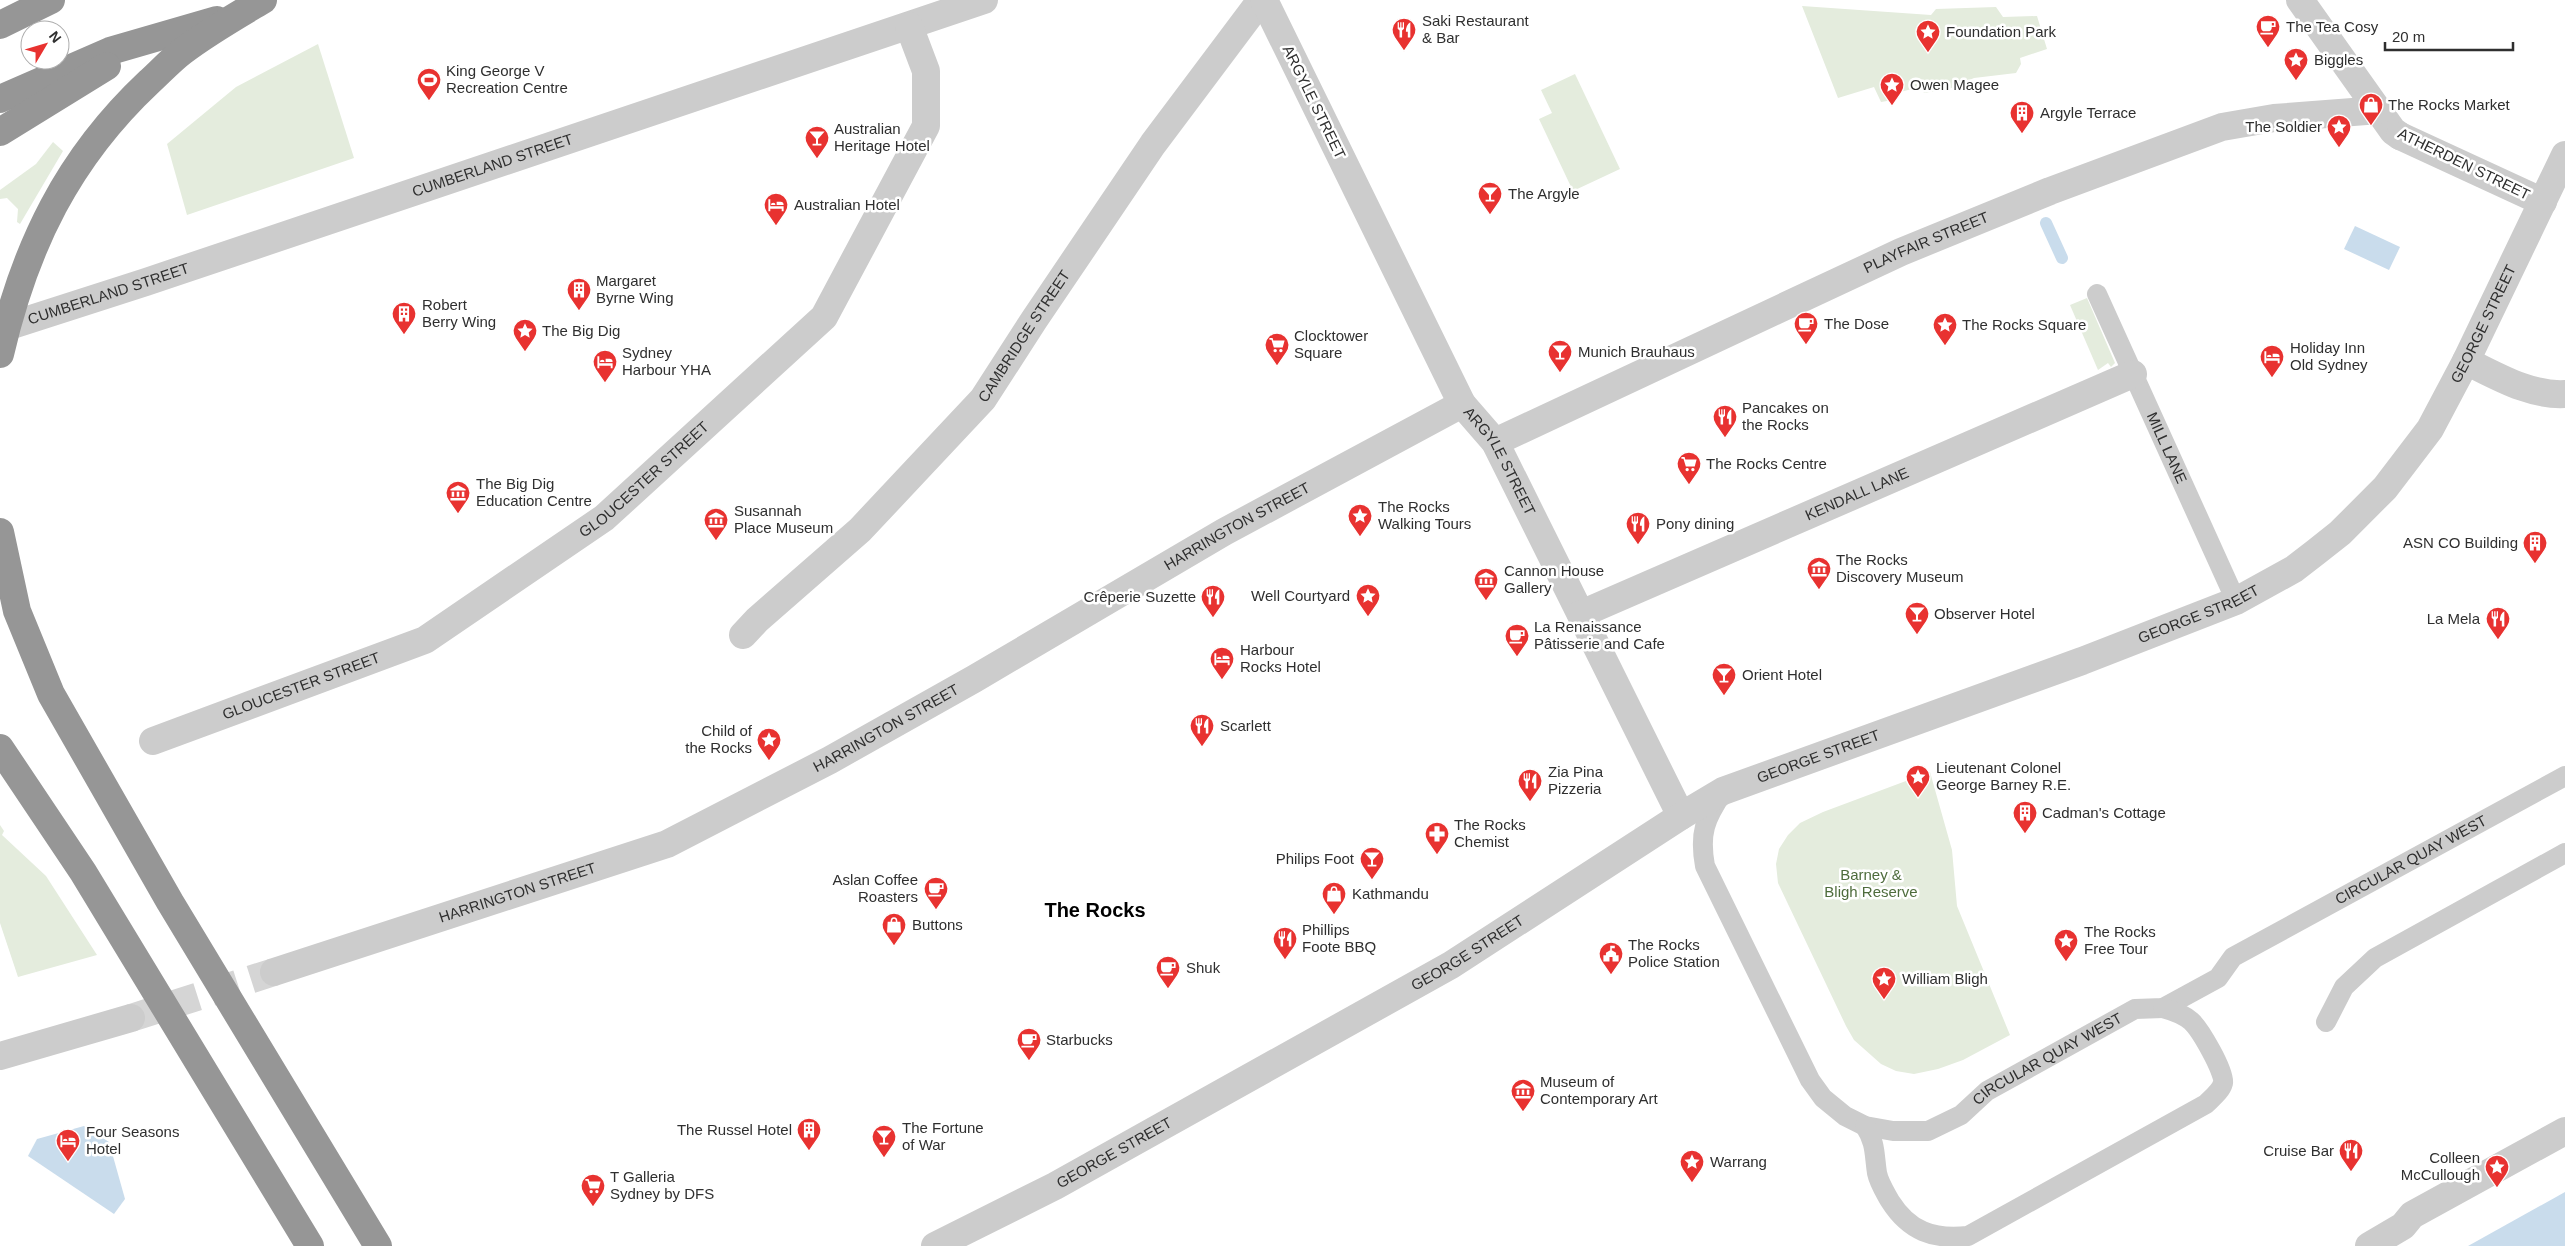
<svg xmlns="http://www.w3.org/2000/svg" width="2565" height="1246" viewBox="0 0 2565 1246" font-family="Helvetica,sans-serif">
	<rect width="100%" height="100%" fill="#fff"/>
	<g fill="#e4ecdd">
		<path d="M1802 6 1931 15 1936 9 1996 7 2003 17 2037 16 2047 49 2020 58 2021 64 2016 73 1974 78 1949 89 1924 93 1920 87 1892 94 1887 101 1881 102 1874 87 1838 98Z"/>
		<path d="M318 44 354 158 187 215 167 144 236 87Z"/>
		<path d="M1575 74 1620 169 1573 191 1539 119 1552 113 1541 90Z"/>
		<path d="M53 142 63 151 20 224 17 222 18 209 7 198 0 199V190L36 164Z"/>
		<path d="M2087 298 2115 363 2111 367 2108 363 2098 370 2070 305Z"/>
		<path d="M1930 772 1952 850 1957 906 2010 1035 1963 1060 1938 1069 1914 1074 1896 1071 1881 1064 1854 1040 1846 1026 1778 883 1776 864 1779 849 1788 835 1800 823 1823 812Z"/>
		<path d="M0 825 4 831 2 835 46 876 97 955 18 977 0 923Z"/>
	</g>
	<g fill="#c9dcec">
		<path d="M2355 226 2400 247 2389 270 2344 249Z"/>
		<path d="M84 1126 109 1142 125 1199 114 1214 28 1156 37 1139Z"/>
		<path d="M2565 1192V1246H2468Z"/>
	</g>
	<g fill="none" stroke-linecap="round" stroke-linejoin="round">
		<path stroke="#c9dcec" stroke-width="12" d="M2046 223 2062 258"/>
		<path stroke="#d5d5d5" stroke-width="28" stroke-dasharray="28 14" stroke-linecap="butt" d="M131 1018 274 972"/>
		<g stroke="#ccc" stroke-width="20">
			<path id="s1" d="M2097 294 2236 601"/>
			<path id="s2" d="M1723 792C1705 819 1699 833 1705 866L1810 1080 1823 1098 1845 1116 1865 1126 1893 1131H1928L1961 1115 1987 1091 2135 1009 2163 1008 2218 978 2233 957 2565 776"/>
			<path d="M2326 1022 2344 987 2375 958 2565 853"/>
			<path d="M1865 1126C1876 1144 1874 1153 1877 1173 1879 1183 1885 1192 1890 1201 1909 1231 1933 1240 1968 1236L2206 1104C2212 1098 2221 1091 2223 1083 2225 1072 2200 1029 2191 1021 2183 1014 2174 1011 2163 1008"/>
		</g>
		<g stroke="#ccc" stroke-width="28">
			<path d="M2300 0 2393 131 2400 136"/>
			<path id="s3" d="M1462 404 1495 442 1681 816"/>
			<path id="s4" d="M1495 442 1901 252 2050 191 2222 127 2274 118 2379 110"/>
			<path id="s5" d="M1581 614 2133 374"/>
			<path id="s6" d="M743 635 757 620 860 530 983 399 1034 320 1153 144 1261 0"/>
			<path d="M2369 1246 2403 1226 2412 1215 2565 1131"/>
		</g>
		<g stroke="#ccc" stroke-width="28">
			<path d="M2400 136 2543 202"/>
			<path id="s7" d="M0 329 146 282 984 0"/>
			<path id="s8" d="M153 741 425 640 604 518 824 317 926 126V71L909 26"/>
			<path id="s9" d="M274 972 667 844 830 760 974 679 1224 532 1462 404 1264 0"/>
			<path d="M0 1056 131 1018"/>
			<path id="s10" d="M935 1246 1055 1186 1451 965 1681 816 1723 791 2082 661 2236 601 2294 569 2316 552 2340 533 2385 488 2430 429 2466 361 2565 155"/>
		</g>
		<path stroke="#ccc" stroke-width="28" d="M2466 361C2497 376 2530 396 2565 394"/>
		<g stroke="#969696" stroke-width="28">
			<path d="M0 25 51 0"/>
			<path d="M0 99 110 51 217 20"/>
			<path d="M0 132 107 66"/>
			<path d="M0 354C25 246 68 158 149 82 160 72 171 60 183 51 208 32 236 16 263 0"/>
			<path d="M0 532 17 611 51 694 170 902 378 1246"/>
			<path d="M0 748 83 872 310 1246"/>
		</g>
	</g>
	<defs>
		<symbol id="cafe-pin" viewBox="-11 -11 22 30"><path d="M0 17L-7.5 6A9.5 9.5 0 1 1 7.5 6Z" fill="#e83230" stroke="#fff"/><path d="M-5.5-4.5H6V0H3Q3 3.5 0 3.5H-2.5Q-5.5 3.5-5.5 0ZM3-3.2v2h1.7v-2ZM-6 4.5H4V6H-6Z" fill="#fff"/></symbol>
		<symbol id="restaurant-pin" viewBox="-11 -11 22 30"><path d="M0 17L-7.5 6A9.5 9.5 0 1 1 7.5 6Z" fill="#e83230" stroke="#fff"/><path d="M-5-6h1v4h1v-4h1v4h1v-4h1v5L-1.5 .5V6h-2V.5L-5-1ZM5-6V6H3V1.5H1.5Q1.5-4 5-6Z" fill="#fff"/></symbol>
		<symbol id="sight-pin" viewBox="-11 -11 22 30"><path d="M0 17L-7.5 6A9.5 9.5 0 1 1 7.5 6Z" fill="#e83230" stroke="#fff"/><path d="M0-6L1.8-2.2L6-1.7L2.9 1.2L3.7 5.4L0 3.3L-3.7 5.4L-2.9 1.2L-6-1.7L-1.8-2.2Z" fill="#fff"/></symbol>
		<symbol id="stadium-pin" viewBox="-11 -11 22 30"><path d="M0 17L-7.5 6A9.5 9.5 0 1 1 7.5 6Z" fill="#e83230" stroke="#fff"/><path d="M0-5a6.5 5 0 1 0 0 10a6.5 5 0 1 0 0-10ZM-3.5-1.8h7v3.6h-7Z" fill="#fff"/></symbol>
		<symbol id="shop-pin" viewBox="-11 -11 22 30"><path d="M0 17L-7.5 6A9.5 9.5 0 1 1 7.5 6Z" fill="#e83230" stroke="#fff"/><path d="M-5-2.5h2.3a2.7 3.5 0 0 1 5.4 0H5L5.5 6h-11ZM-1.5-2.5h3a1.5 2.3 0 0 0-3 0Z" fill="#fff"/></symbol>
		<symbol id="building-pin" viewBox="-11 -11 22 30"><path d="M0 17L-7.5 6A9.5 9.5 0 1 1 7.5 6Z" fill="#e83230" stroke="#fff"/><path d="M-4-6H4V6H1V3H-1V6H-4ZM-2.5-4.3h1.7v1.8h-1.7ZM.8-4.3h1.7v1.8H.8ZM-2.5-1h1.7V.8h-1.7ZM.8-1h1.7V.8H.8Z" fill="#fff"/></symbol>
		<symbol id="bar-pin" viewBox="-11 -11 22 30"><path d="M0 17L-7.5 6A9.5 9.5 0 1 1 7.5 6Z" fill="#e83230" stroke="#fff"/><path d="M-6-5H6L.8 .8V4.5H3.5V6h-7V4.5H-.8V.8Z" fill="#fff"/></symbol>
		<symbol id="hotel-pin" viewBox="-11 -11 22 30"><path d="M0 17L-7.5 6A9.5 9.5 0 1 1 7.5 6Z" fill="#e83230" stroke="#fff"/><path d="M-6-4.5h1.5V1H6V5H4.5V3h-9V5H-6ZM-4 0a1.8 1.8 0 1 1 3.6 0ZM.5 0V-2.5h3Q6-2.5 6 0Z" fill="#fff"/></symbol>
		<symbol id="supermarket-pin" viewBox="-11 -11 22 30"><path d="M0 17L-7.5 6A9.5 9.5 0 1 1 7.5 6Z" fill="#e83230" stroke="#fff"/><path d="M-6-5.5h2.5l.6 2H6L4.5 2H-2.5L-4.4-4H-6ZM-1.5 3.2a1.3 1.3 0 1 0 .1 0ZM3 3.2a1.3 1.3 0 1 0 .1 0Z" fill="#fff"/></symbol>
		<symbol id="museum-pin" viewBox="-11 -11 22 30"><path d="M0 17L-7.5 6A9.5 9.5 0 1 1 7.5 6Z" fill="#e83230" stroke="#fff"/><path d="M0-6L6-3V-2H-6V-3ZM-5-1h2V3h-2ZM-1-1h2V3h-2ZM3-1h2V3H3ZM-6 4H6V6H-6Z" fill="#fff"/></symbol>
		<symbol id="pharmacy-pin" viewBox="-11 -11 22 30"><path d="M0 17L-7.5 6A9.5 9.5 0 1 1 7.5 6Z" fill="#e83230" stroke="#fff"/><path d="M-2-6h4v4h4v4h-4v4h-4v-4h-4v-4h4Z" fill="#fff"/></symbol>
		<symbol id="civic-pin" viewBox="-11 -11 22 30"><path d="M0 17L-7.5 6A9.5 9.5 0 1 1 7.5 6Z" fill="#e83230" stroke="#fff"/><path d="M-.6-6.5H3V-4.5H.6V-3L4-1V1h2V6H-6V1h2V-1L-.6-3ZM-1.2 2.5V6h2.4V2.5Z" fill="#fff"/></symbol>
	</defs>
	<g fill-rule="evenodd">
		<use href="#cafe-pin" x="2254" y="13" width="28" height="38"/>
		<use href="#restaurant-pin" x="1390" y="16" width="28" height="38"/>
		<use href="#sight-pin" x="1914" y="18" width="28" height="38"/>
		<use href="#sight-pin" x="2282" y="46" width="28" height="38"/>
		<use href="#stadium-pin" x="415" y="66" width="28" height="38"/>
		<use href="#sight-pin" x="1878" y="71" width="28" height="38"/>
		<use href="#shop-pin" x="2357" y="91" width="28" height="38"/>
		<use href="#building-pin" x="2008" y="99" width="28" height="38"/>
		<use href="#sight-pin" x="2325" y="113" width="28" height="38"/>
		<use href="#bar-pin" x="803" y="124" width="28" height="38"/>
		<use href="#bar-pin" x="1476" y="180" width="28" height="38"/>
		<use href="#hotel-pin" x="762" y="191" width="28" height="38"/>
		<use href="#building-pin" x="565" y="276" width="28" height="38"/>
		<use href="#building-pin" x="390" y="300" width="28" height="38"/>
		<use href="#cafe-pin" x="1792" y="310" width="28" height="38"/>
		<use href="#sight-pin" x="1931" y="311" width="28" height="38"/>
		<use href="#sight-pin" x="511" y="317" width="28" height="38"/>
		<use href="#supermarket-pin" x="1263" y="331" width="28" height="38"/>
		<use href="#bar-pin" x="1546" y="338" width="28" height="38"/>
		<use href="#hotel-pin" x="2258" y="343" width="28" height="38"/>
		<use href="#hotel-pin" x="591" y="348" width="28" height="38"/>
		<use href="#restaurant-pin" x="1711" y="403" width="28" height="38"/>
		<use href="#supermarket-pin" x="1675" y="450" width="28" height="38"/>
		<use href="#museum-pin" x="444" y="479" width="28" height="38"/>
		<use href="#sight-pin" x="1346" y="502" width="28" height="38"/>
		<use href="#museum-pin" x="702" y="506" width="28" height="38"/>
		<use href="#restaurant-pin" x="1624" y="510" width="28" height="38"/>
		<use href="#building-pin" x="2521" y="529" width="28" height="38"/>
		<use href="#museum-pin" x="1805" y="555" width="28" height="38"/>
		<use href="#museum-pin" x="1472" y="566" width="28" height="38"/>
		<use href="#sight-pin" x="1354" y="582" width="28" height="38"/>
		<use href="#restaurant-pin" x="1199" y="583" width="28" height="38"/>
		<use href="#bar-pin" x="1903" y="600" width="28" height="38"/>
		<use href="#restaurant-pin" x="2484" y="605" width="28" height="38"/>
		<use href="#cafe-pin" x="1503" y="622" width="28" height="38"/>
		<use href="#hotel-pin" x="1208" y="645" width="28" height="38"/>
		<use href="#bar-pin" x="1710" y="661" width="28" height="38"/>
		<use href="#restaurant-pin" x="1188" y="712" width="28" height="38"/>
		<use href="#sight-pin" x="755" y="726" width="28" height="38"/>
		<use href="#sight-pin" x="1904" y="763" width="28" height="38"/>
		<use href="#restaurant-pin" x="1516" y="767" width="28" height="38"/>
		<use href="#building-pin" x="2011" y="799" width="28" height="38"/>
		<use href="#pharmacy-pin" x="1423" y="820" width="28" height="38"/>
		<use href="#bar-pin" x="1358" y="845" width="28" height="38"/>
		<use href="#cafe-pin" x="922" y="875" width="28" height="38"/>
		<use href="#shop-pin" x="1320" y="880" width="28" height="38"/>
		<use href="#shop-pin" x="880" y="911" width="28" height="38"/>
		<use href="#restaurant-pin" x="1271" y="925" width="28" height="38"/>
		<use href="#sight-pin" x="2052" y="927" width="28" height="38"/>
		<use href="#civic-pin" x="1597" y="940" width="28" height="38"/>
		<use href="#cafe-pin" x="1154" y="954" width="28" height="38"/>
		<use href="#sight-pin" x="1870" y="965" width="28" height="38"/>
		<use href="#cafe-pin" x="1015" y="1026" width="28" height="38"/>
		<use href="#museum-pin" x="1509" y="1077" width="28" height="38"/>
		<use href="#building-pin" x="795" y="1116" width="28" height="38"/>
		<use href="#bar-pin" x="870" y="1123" width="28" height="38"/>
		<use href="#hotel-pin" x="54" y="1127" width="28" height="38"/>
		<use href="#restaurant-pin" x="2337" y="1137" width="28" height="38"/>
		<use href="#sight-pin" x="1678" y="1148" width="28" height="38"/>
		<use href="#sight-pin" x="2483" y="1153" width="28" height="38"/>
		<use href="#supermarket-pin" x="579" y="1172" width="28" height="38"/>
	</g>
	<g text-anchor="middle" stroke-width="5" stroke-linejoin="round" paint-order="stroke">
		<g font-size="15" fill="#2f2f2f" stroke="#fff" text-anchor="start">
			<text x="1422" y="26">Saki Restaurant<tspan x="1422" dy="17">&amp; Bar</tspan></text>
			<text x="2286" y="32">The Tea Cosy</text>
			<text x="1946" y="37">Foundation Park</text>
			<text x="2314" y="65">Biggles</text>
			<text x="446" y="76">King George V<tspan x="446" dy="17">Recreation Centre</tspan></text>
			<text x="1910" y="90">Owen Magee</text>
			<text x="2388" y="110">The Rocks Market</text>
			<text x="2040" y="118">Argyle Terrace</text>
			<text x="2322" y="132" text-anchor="end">The Soldier</text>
			<text x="834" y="134">Australian<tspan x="834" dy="17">Heritage Hotel</tspan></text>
			<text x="1508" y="199">The Argyle</text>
			<text x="794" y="210">Australian Hotel</text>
			<text x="596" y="286">Margaret<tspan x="596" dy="17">Byrne Wing</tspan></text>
			<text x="422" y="310">Robert<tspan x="422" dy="17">Berry Wing</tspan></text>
			<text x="1824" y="329">The Dose</text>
			<text x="1962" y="330">The Rocks Square</text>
			<text x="542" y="336">The Big Dig</text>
			<text x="1294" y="341">Clocktower<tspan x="1294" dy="17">Square</tspan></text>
			<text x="2290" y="353">Holiday Inn<tspan x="2290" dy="17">Old Sydney</tspan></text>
			<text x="1578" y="357">Munich Brauhaus</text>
			<text x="622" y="358">Sydney<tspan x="622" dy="17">Harbour YHA</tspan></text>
			<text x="1742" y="413">Pancakes on<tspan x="1742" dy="17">the Rocks</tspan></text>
			<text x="1706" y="469">The Rocks Centre</text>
			<text x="476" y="489">The Big Dig<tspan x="476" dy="17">Education Centre</tspan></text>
			<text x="1378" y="512">The Rocks<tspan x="1378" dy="17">Walking Tours</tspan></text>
			<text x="734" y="516">Susannah<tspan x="734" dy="17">Place Museum</tspan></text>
			<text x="1656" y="529">Pony dining</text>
			<text x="2518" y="548" text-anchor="end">ASN CO Building</text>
			<text x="1836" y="565">The Rocks<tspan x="1836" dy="17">Discovery Museum</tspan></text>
			<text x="1504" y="576">Cannon House<tspan x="1504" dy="17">Gallery</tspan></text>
			<text x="1350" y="601" text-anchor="end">Well Courtyard</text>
			<text x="1196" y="602" text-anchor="end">Crêperie Suzette</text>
			<text x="1934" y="619">Observer Hotel</text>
			<text x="2480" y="624" text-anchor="end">La Mela</text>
			<text x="1534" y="632">La Renaissance<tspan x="1534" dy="17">Pâtisserie and Cafe</tspan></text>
			<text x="1240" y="655">Harbour<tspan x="1240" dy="17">Rocks Hotel</tspan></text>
			<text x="1742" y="680">Orient Hotel</text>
			<text x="1220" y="731">Scarlett</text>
			<text x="752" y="736" text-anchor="end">Child of<tspan x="752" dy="17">the Rocks</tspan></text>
			<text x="1936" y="773">Lieutenant Colonel<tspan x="1936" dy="17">George Barney R.E.</tspan></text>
			<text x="1548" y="777">Zia Pina<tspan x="1548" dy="17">Pizzeria</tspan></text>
			<text x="2042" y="818">Cadman's Cottage</text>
			<text x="1454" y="830">The Rocks<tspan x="1454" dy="17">Chemist</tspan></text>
			<text x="1354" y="864" text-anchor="end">Philips Foot</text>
			<text x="918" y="885" text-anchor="end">Aslan Coffee<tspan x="918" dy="17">Roasters</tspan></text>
			<text x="1352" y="899">Kathmandu</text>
			<text x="912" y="930">Buttons</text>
			<text x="1302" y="935">Phillips<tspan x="1302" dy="17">Foote BBQ</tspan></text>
			<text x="2084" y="937">The Rocks<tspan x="2084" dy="17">Free Tour</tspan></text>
			<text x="1628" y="950">The Rocks<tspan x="1628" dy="17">Police Station</tspan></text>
			<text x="1186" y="973">Shuk</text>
			<text x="1902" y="984">William Bligh</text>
			<text x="1046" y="1045">Starbucks</text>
			<text x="1540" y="1087">Museum of<tspan x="1540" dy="17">Contemporary Art</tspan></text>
			<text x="902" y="1133">The Fortune<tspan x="902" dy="17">of War</tspan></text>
			<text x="792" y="1135" text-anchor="end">The Russel Hotel</text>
			<text x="86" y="1137">Four Seasons<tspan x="86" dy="17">Hotel</tspan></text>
			<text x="2334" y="1156" text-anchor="end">Cruise Bar</text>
			<text x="2480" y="1163" text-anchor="end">Colleen<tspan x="2480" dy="17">McCullough</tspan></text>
			<text x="1710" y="1167">Warrang</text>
			<text x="610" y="1182">T Galleria<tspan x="610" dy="17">Sydney by DFS</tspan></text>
		</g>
		<g font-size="15" fill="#2f2f2f" stroke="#fff">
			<text transform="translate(1314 102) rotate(64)" y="5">ARGYLE STREET</text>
			<text transform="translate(2464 164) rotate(26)" y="5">ATHERDEN STREET</text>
			<text dy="5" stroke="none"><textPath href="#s7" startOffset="519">CUMBERLAND STREET</textPath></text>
			<text dy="5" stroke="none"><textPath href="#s4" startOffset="475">PLAYFAIR STREET</textPath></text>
			<text dy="5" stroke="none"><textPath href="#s7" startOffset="114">CUMBERLAND STREET</textPath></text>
			<text dy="5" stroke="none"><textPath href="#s10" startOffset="1838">GEORGE STREET</textPath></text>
			<text dy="5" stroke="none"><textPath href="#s6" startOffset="412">CAMBRIDGE STREET</textPath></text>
			<text dy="5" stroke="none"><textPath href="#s1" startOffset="169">MILL LANE</textPath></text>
			<text dy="5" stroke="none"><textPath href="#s3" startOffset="69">ARGYLE STREET</textPath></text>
			<text dy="5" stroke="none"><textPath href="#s8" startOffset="562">GLOUCESTER STREET</textPath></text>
			<text dy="5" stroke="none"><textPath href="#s5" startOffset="301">KENDALL LANE</textPath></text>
			<text dy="5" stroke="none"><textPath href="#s9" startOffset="1066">HARRINGTON STREET</textPath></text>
			<text dy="5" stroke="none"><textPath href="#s10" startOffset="1418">GEORGE STREET</textPath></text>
			<text dy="5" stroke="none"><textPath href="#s8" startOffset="158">GLOUCESTER STREET</textPath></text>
			<text dy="5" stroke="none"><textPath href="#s9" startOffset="661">HARRINGTON STREET</textPath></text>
			<text dy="5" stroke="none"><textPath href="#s10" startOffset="1012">GEORGE STREET</textPath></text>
			<text dy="5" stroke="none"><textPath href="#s2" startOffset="1014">CIRCULAR QUAY WEST</textPath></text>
			<text dy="5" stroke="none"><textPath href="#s9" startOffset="256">HARRINGTON STREET</textPath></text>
			<text dy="5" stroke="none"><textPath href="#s10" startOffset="608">GEORGE STREET</textPath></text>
			<text dy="5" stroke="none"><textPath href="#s2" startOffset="594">CIRCULAR QUAY WEST</textPath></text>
			<text dy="5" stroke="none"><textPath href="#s10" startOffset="202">GEORGE STREET</textPath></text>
		</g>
		<g font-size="15" fill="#4e6c3c" stroke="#fff">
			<text x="1871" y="880">Barney &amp;<tspan x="1871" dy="17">Bligh Reserve</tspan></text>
		</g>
		<g font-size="20" font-weight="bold" fill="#000" stroke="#fff">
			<text x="1095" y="917">The Rocks</text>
		</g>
	</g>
	<g transform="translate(45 45) rotate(52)"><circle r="24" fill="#ffffff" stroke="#acacac"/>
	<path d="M0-4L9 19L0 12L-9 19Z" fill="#e83230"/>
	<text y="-8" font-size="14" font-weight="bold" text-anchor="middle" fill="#2f2f2f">N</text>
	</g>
	<path d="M2385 42v8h128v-8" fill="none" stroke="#2f2f2f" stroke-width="2.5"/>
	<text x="2392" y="42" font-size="15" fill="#2f2f2f" stroke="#ffffff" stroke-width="4" paint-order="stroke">20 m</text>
</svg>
